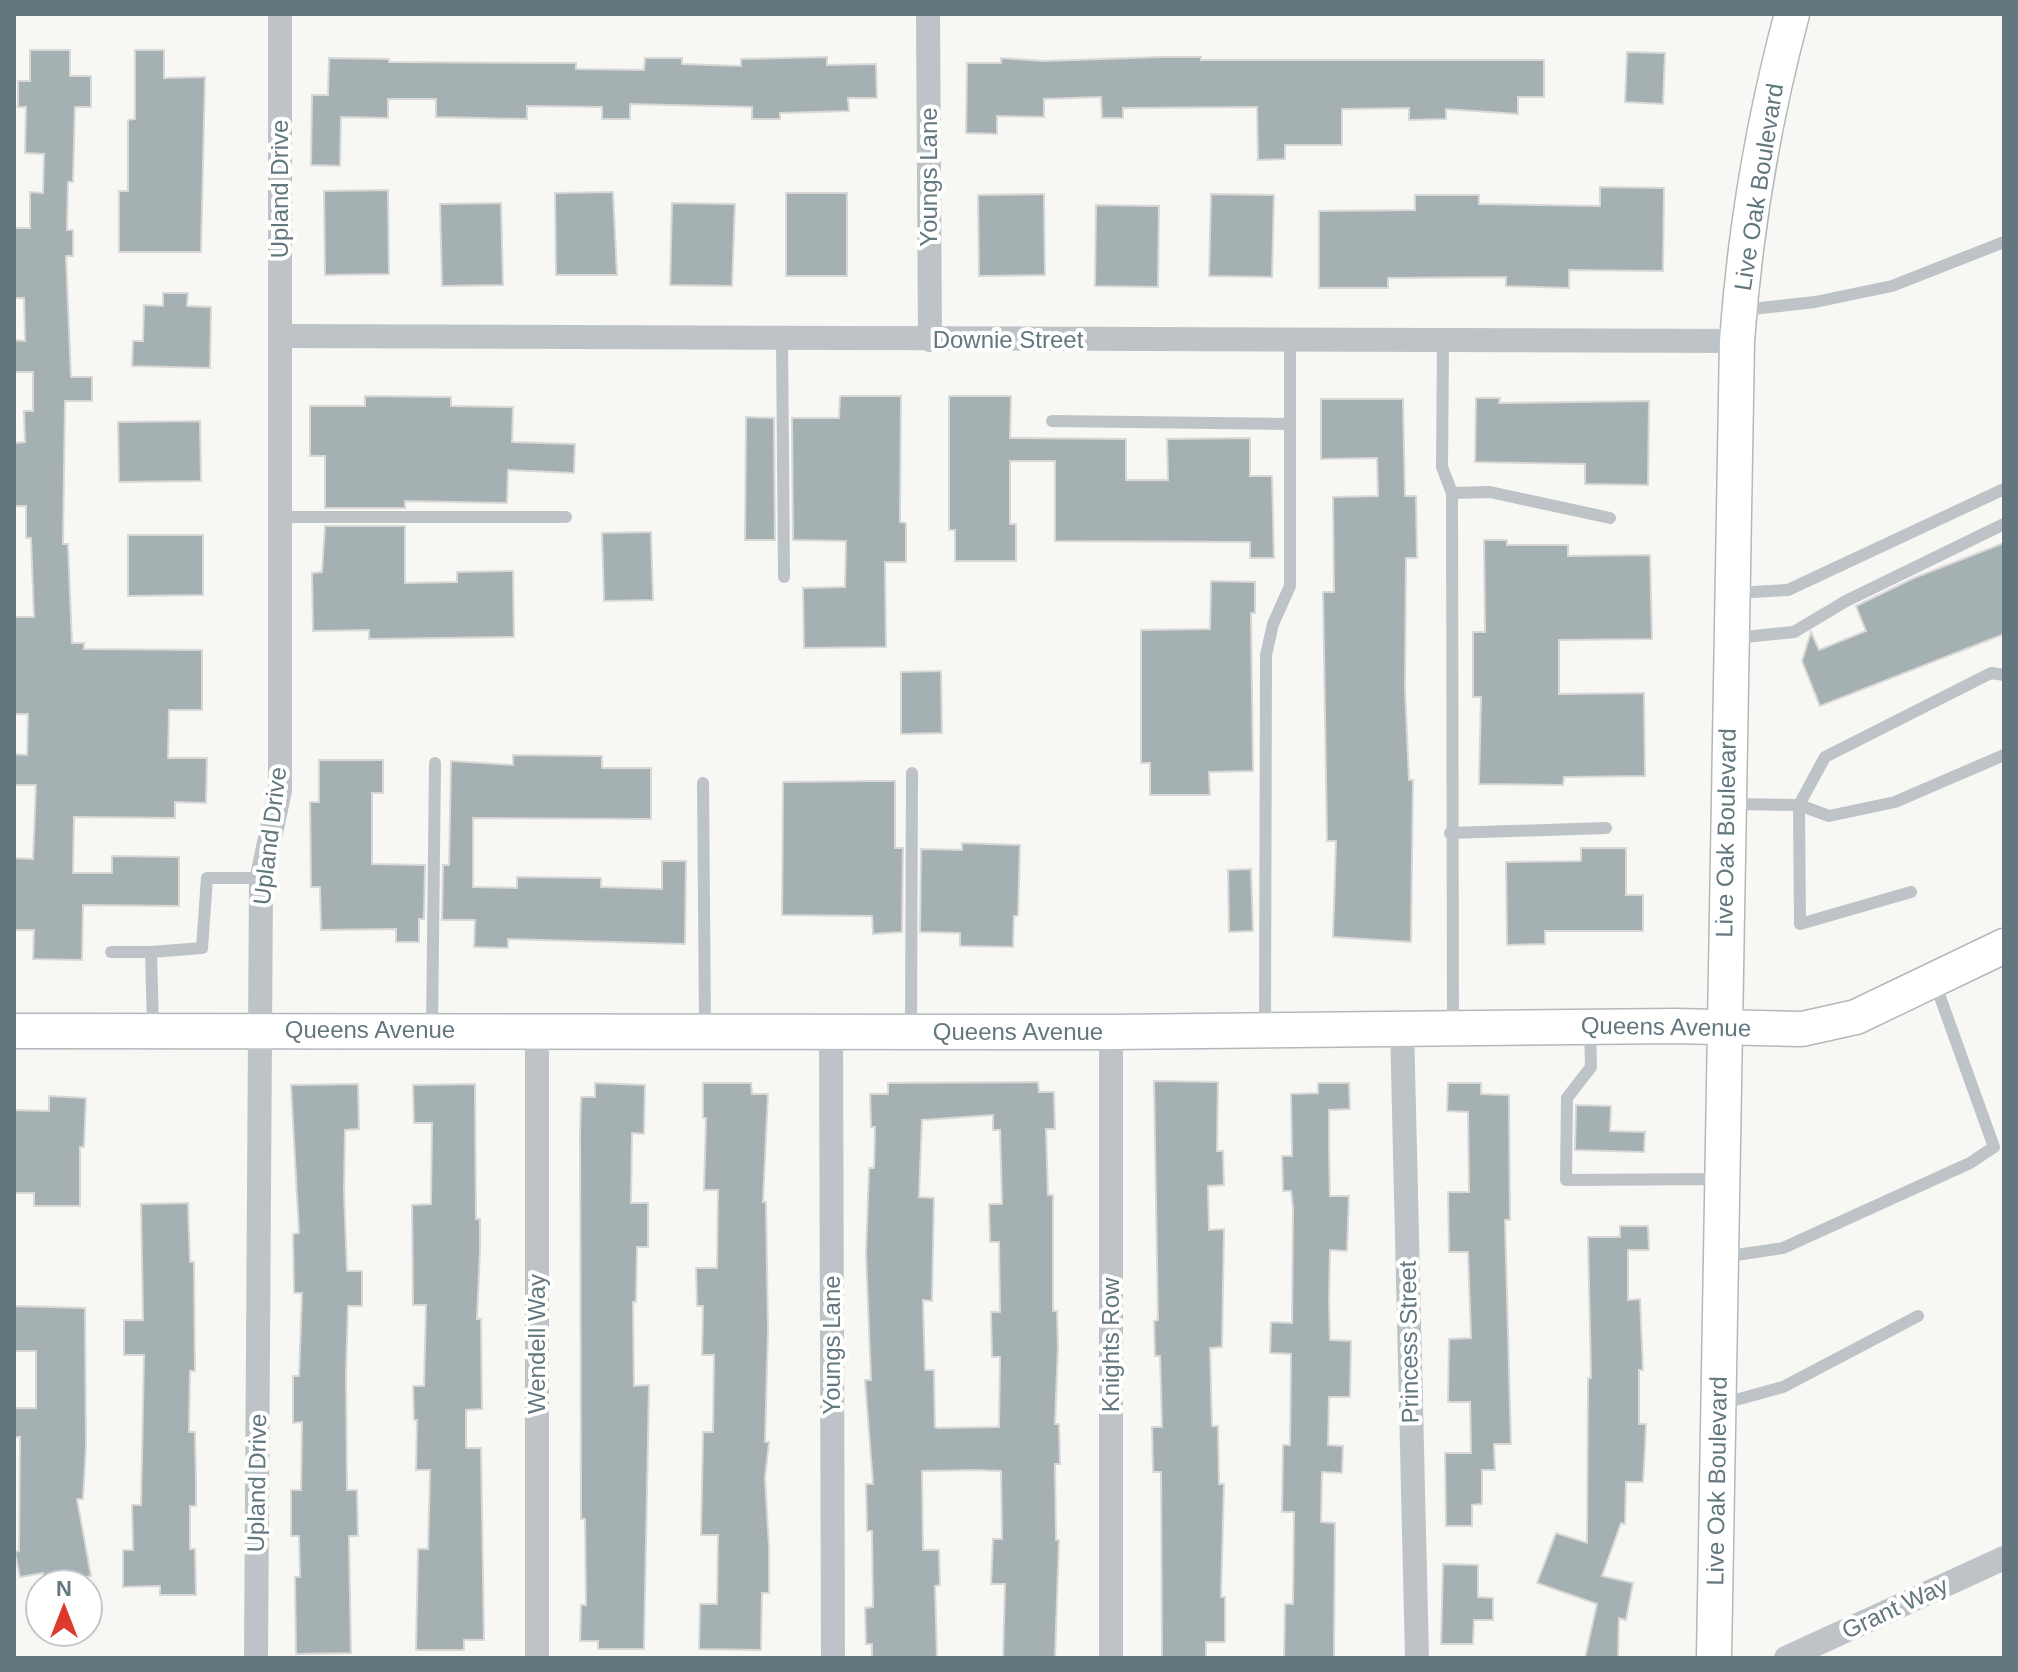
<svg xmlns="http://www.w3.org/2000/svg" width="2018" height="1672" viewBox="0 0 2018 1672" font-family="Helvetica,sans-serif">
	<rect width="100%" height="100%" fill="#f7f7f4"/>
	<g fill="#a5b0b3" stroke="#d9d8d6" stroke-width="2" fill-rule="evenodd">
		<path d="M30 50H70V76H91V107H75L73 182H68L67 230H73V256H66L71 377H92V401H65L63 544H68L72 643H84V649L202 650V710H169L168 758H207L206 803 175 802V818L74 817 73 873H112V856L179 857V906L83 905 82 960 33 959 34 930H14V858L33 859 36 785H14V754L27 755 28 714H14V617H34L31 538H26V506H14V443L25 442 24 411H33V372H14V340L25 341 24 298H14V228H30V192L43 193 44 154 25 153 26 107H18V81H30Z"/>
		<path d="M135 50H164V78L205 77 201 252H119V191H128V120L135 119Z"/>
		<path d="M1627 52 1665 53 1663 104 1625 102Z"/>
		<path d="M827 57V65L876 64 877 98H848L849 111 780 113V119H752V107L630 104V119H602V107L527 106V119L436 117V99H388V118L341 117 340 166 311 165 312 95H328L329 58 389 59V62L576 63V69L644 70 645 58H682V64L741 66V59Z"/>
		<path d="M1160 57H1201V60H1544V97H1518V114L1446 109V119L1409 120V108L1342 109V145H1285V159L1258 160 1257 107 1123 108V118H1102L1101 97 1044 99V117L997 116V134L966 133 967 63H1001V58L1044 61Z"/>
		<path d="M1600 187 1664 188 1663 271 1569 270V288L1506 286V277L1388 278V288H1319V211L1415 210V195H1479V204L1600 206Z"/>
		<path d="M388 190 389 274 325 275 324 191Z"/>
		<path d="M613 192 617 275H556L555 193Z"/>
		<rect x="786" y="193" width="61" height="83"/>
		<path d="M1044 194 1045 275 979 276 978 195Z"/>
		<path d="M1211 194 1274 195 1272 277 1209 276Z"/>
		<path d="M501 203 503 285 442 286 440 204Z"/>
		<path d="M672 203 735 204 732 286 670 285Z"/>
		<path d="M1096 205 1159 206 1158 287 1095 286Z"/>
		<path d="M163 293H188L187 306 211 307 210 368 132 366 133 341H143L144 305 163 306Z"/>
		<path d="M365 396 451 397V406L513 407 512 442 575 444 574 473 508 470 507 503 405 501V508H325V456H310V406H365Z"/>
		<path d="M840 396H901L900 522 906 523V562H885L886 647 804 648 803 588 845 587 846 541 793 540 792 418H839Z"/>
		<path d="M949 396H1011L1010 438 1126 439V480H1168L1167 439 1250 438V476H1272L1274 558H1250V542L1055 541V461H1010V524H1016V561H955V530H949Z"/>
		<path d="M1476 398H1500L1499 403 1649 401 1648 485 1585 484V464L1475 462Z"/>
		<path d="M1321 399H1403L1405 496H1416L1417 558H1406L1405 689 1409 780H1413L1411 942 1333 937 1336 841H1327L1323 592H1334L1333 497 1378 496 1377 458 1321 459Z"/>
		<path d="M746 417 774 418 775 540H745Z"/>
		<path d="M200 421 201 481 119 482 118 422Z"/>
		<path d="M325 526H405V583L457 582V572L513 571 514 637 369 639V630L313 631 312 573 322 572Z"/>
		<path d="M651 532 653 600 604 601 602 533Z"/>
		<path d="M128 535H203V595L128 596Z"/>
		<path d="M1484 540H1507V545H1568V556L1650 555 1652 639 1559 640V694L1644 693 1645 776 1564 777 1563 785 1479 784 1481 697H1473V632H1485Z"/>
		<path d="M2004 543V634L1820 706 1802 661 1811 632 1819 650 1866 631 1856 606 1914 578Z"/>
		<path d="M1211 581 1255 582V613H1251L1253 771 1209 772 1210 795H1150V763H1141V630L1210 629Z"/>
		<path d="M941 671 942 733 901 734V672Z"/>
		<path d="M513 755 602 756V768H651V819L473 818V887L517 888V877L601 878V887L662 889V861H686L685 944 508 939V948L474 947 475 920H442L443 865H449L451 761 513 765Z"/>
		<path d="M319 760H383V793H372V864L425 865 424 919H419V942H396V929L321 930 320 887H311L310 802H319Z"/>
		<path d="M871 781H895V848H903L902 932 873 934 872 916 782 915 783 782Z"/>
		<path d="M962 843 1020 845 1018 916H1014L1013 947 960 946V933L920 932 921 849 962 850Z"/>
		<path d="M1581 848H1626V895H1643V931H1545V944L1507 945 1506 862 1581 861Z"/>
		<path d="M1251 869 1253 931 1229 932 1228 870Z"/>
		<path d="M1154 1081 1218 1082 1217 1151H1223L1224 1185 1208 1186 1209 1230 1224 1229 1222 1347 1210 1348 1212 1426H1218L1219 1484H1224L1221 1597H1225V1642H1206V1658H1162L1161 1472H1153L1152 1427H1162L1160 1356H1155L1154 1321 1158 1320Z"/>
		<path d="M1038 1082 1039 1092H1054L1055 1129H1046L1048 1195H1053V1311H1057L1058 1346 1055 1424H1059L1060 1464H1055L1056 1540H1059L1055 1658H1003L1005 1584H991L993 1539H1002L1001 1471 975 1470 922 1471 923 1550H939L940 1585 935 1586 937 1658H872V1644H866L865 1608 873 1607 872 1531H867L866 1484H873L865 1380H871L866 1254 869 1168H874L875 1127H871L870 1094H888V1083ZM993 1115V1130H1000L1002 1204H989L990 1242H999L1000 1312H991L992 1357H1000L999 1427 938 1428 935 1427 934 1370H925L923 1300 932 1301 934 1198 919 1197 922 1120Z"/>
		<path d="M595 1083 645 1085 644 1134 632 1133 631 1203H648V1247H637L636 1302H633L634 1386 649 1385 644 1649H598V1641H580L581 1605H586L585 1519H581L580 1132 581 1097H595Z"/>
		<path d="M703 1083H751L752 1094H768L763 1202H766L768 1331 765 1442H769L765 1478 769 1547V1593H762L761 1650 699 1649 700 1604H717L718 1535H701L703 1432H713L714 1355H702L703 1306H697L696 1268H717L718 1190H704L706 1118H703Z"/>
		<path d="M1318 1083H1349L1350 1109 1329 1110V1148L1330 1196H1349L1347 1251 1330 1250 1329 1302 1330 1340 1351 1341 1350 1397H1329L1328 1445 1343 1446 1342 1473 1322 1472 1321 1522 1335 1523 1334 1658H1284L1285 1604H1293L1294 1512H1282L1283 1445H1290L1291 1354 1270 1353 1271 1322 1292 1323 1293 1208 1291 1191H1283L1282 1156H1292L1291 1094 1318 1093Z"/>
		<path d="M1448 1083H1481V1094L1509 1095 1510 1220H1505L1511 1444H1494L1495 1470H1482V1504L1472 1505V1526H1446L1445 1453H1471L1470 1402H1448L1449 1339 1471 1338 1468 1252H1449L1448 1192H1469L1468 1112 1447 1111Z"/>
		<path d="M358 1084 359 1129 345 1130 344 1191 347 1271H362V1306H348L346 1375 347 1490H357L358 1536H349L351 1653 296 1654 295 1577H300L299 1536H291V1490H301L302 1422 293 1423V1376H299L302 1293H294L293 1234 299 1233 291 1085Z"/>
		<path d="M475 1084 476 1219H480V1250L477 1319H481L482 1409 466 1410V1448H481L484 1640H464V1650H416L418 1549H428L430 1470H416L417 1420H414L413 1386H424L426 1305H413L412 1205 431 1204 432 1123H414L413 1085Z"/>
		<path d="M49 1096 86 1098 84 1147H80V1206H34V1193H14V1110L49 1111Z"/>
		<path d="M1576 1105 1611 1106 1610 1131 1645 1132 1644 1152 1575 1150Z"/>
		<path d="M188 1203 190 1262H194L195 1371H190L189 1432H195L196 1479V1506H190V1549H195L196 1595H160V1586L123 1587V1550H133L132 1505H141L144 1355H124V1320H143L141 1204Z"/>
		<path d="M1620 1226H1648L1649 1250H1628V1300L1640 1299 1643 1370H1639V1424H1646L1645 1449 1643 1482H1626L1625 1524 1621 1523 1602 1576 1633 1583 1626 1620 1619 1618 1618 1658H1585L1597 1604 1537 1583 1556 1533 1587 1543 1588 1378H1591L1588 1237H1620Z"/>
		<path d="M14 1306 85 1308 86 1446 83 1499H77L91 1576 82 1578 83 1584H45L43 1573 20 1577 15 1552 19 1551 20 1437H14V1408H36V1351H14Z"/>
		<path d="M1443 1564 1478 1565V1597L1493 1598V1620H1474L1473 1644H1441Z"/>
	</g>
	<g fill="none" stroke-linecap="round" stroke-linejoin="round">
		<defs>
			<g id="secondary">
				<path d="M14 1031 1111 1032 1675 1026 1802 1029 1856 1017 2004 946"/>
				<path d="M1714 1658 1737 341C1745 230 1763 122 1792 14"/>
			</g>
		</defs>
		<use href="#secondary" stroke="#b2b9bc" stroke-width="37"/>
		<g stroke="#bdc3c6" stroke-width="12">
			<path d="M1743 310 1815 302 1892 286 2004 242"/>
			<path d="M782 339 784 577"/>
			<path d="M1443 341 1442 467 1452 493 1453 1026"/>
			<path d="M1052 421 1290 424"/>
			<path d="M1452 493 1490 492 1610 518"/>
			<path d="M280 517H566"/>
			<path d="M1734 593 1788 590 2004 489"/>
			<path d="M1734 638 1794 632 1846 601 2004 524"/>
			<path d="M703 783 705 1027"/>
			<path d="M1730 804 1799 805 1825 757 1991 673 2004 675"/>
			<path d="M1450 833 1606 828"/>
			<path d="M1911 892 1800 924 1799 805 1829 816 1895 802 2004 755"/>
			<path d="M111 952H151"/>
			<path d="M153 1027 151 952 202 948 207 878H262"/>
			<path d="M911 1028 912 773"/>
			<path d="M1265 1029 1266 655 1273 624 1290 586V341"/>
			<path d="M1590 1029 1591 1067 1567 1098 1566 1180 1720 1179"/>
			<path d="M432 1030 435 763"/>
			<path d="M1723 1257 1783 1248 1970 1163 1994 1147 1935 983"/>
			<path d="M1721 1404 1783 1387 1918 1316"/>
		</g>
		<g stroke="#bdc3c6" stroke-width="24">
			<path d="M928 14 930 340"/>
			<path d="M280 336 1737 341"/>
			<path d="M1402 1026 1417 1658"/>
			<path d="M537 1030V1658"/>
			<path d="M831 1031 833 1658"/>
			<path d="M1111 1032V1658"/>
			<path d="M256 1658 261 881 280 790V14"/>
			<path d="M1786 1658 2004 1558"/>
		</g>
		<use href="#secondary" stroke="#fff" stroke-width="34"/>
	</g>
	<g text-anchor="middle" stroke-width="8" stroke-linejoin="round" paint-order="stroke">
		<g font-size="24" fill="#63777e" stroke="#fff">
			<text transform="translate(929 177) rotate(-90)" y="8">Youngs Lane</text>
			<text transform="translate(1759 187) rotate(-81)" y="8">Live Oak Boulevard</text>
			<text transform="translate(280 189) rotate(-90)" y="8">Upland Drive</text>
			<text x="1008" y="348">Downie Street</text>
			<text transform="translate(1726 833) rotate(-89)" y="8">Live Oak Boulevard</text>
			<text transform="translate(270 836) rotate(-83)" y="8">Upland Drive</text>
			<text transform="translate(1666 1027) rotate(1)" y="8">Queens Avenue</text>
			<text x="370" y="1038">Queens Avenue</text>
			<text x="1018" y="1040">Queens Avenue</text>
			<text transform="translate(1409 1342) rotate(-91)" y="8">Princess Street</text>
			<text transform="translate(537 1344) rotate(-90)" y="8">Wendell Way</text>
			<text transform="translate(832 1345) rotate(-90)" y="8">Youngs Lane</text>
			<text transform="translate(1111 1345) rotate(-90)" y="8">Knights Row</text>
			<text transform="translate(1717 1481) rotate(-89)" y="8">Live Oak Boulevard</text>
			<text transform="translate(257 1483) rotate(-89)" y="8">Upland Drive</text>
			<text transform="translate(1895 1608) rotate(-25)" y="8">Grant Way</text>
		</g>
	</g>
	<rect width="2018" height="1672" fill="none" stroke="#63777e" stroke-width="32"/>
	<g transform="translate(64 1608)"><circle r="38" fill="#ffffff" stroke="#c1c9cb" stroke-width="2"/>
	<path d="M0-6L14 30L0 20L-14 30Z" fill="#df392c"/>
	<text y="-12" font-size="22" font-weight="bold" text-anchor="middle" fill="#63777e">N</text>
	</g>
</svg>
